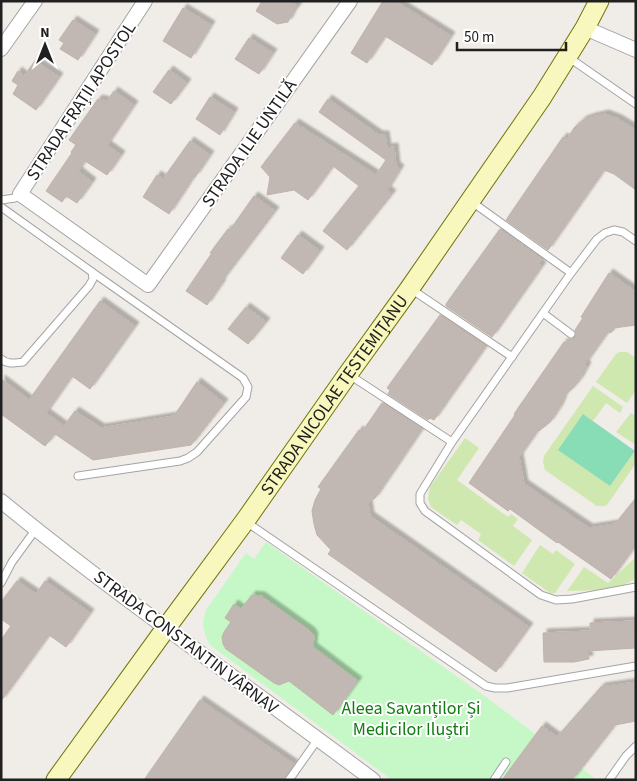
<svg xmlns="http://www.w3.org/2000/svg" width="637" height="781" viewBox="0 0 637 781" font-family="'Source Sans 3',sans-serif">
	<defs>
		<filter id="shadow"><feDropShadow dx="4" dy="-4" stdDeviation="1" flood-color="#0004"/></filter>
	</defs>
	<rect width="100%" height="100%" fill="#f0ece7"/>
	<g fill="#cfe8af">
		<path d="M619 352H627L636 358V390L627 403 596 382 616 354Z"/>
		<path d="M593 386 623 407 620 413 606 403 593 421 583 414 610 486 636 450V463L607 505 604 506H597L545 470 543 462 544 456Z"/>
		<path d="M631 413 636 416V445L616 432Z"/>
		<path d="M465 438 479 448 457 480 508 517 511 514 518 519 513 526 532 540 514 566 478 540 481 534 461 520 457 525 431 507 428 499 429 492 430 487Z"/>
		<path d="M540 545 553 554 556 550 575 564 555 593H550L522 573Z"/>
		<path d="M636 557V578C617 592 590 590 567 591L584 567 608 583Z"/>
	</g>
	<path fill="#c6f8c7" d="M266 542 486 697 597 780H392L210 645C203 631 201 625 206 610L246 553 254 559Z"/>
	<path fill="#88dcb6" d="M583 414 635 451 610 486 558 450Z"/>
	<g fill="#c1b8b3" stroke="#c1b2a9" filter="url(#shadow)">
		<path d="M262 1H290L298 7 293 12 288 22 277 24 256 11Z"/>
		<path d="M383 1H395L451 36 432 65 385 36 367 63 351 53Z"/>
		<path d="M183 8 211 25 191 58 163 41Z"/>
		<path d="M73 20 95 34 78 60 60 49 64 43 59 40Z"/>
		<path d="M249 38 273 53 259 74 235 59Z"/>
		<path d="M35 61 59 77 36 110 13 94 18 85 12 81 18 71 24 76Z"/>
		<path d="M169 70 187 83 171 104 153 92Z"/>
		<path d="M114 91 134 105 107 145 121 155 107 175 85 161 78 171 92 182 77 203 66 196 62 202 46 191 72 153 71 152 76 145 69 140 98 99 107 101Z"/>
		<path d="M210 97 234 112 220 135 196 119Z"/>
		<path d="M328 99 379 135H385L387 148 394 147 396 166 400 169 387 190 392 194 347 250 323 231 359 186 333 166 308 200 294 190 267 195 270 177 261 167 295 123 376 175 386 160 319 112Z"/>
		<path d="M605 114 618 119 636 130V190L614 174 604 170 548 250 506 220 563 137 567 139 574 128 583 120 592 117Z"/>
		<path d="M190 141 210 155 195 177 194 176 169 214 143 197 157 175 163 179Z"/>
		<path d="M254 196 275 211 221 282 222 283 207 305 186 291 212 253H210L228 229 230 230Z"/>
		<path d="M500 229 542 259 539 263 542 266 492 337 446 306V304Z"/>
		<path d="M298 235 320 251 303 274 281 258Z"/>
		<path d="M609 273 636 292V325L614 328V330L612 331V332L607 333 585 364 587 366 580 379 574 387 564 396 559 408 550 422 539 431 538 430 519 457 524 484 589 528 615 524 636 498V545L611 579 558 542 557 543 510 509 508 511 469 483 515 415 514 414 564 342 566 343 569 339H573L575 337 576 334 575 330 583 318 581 317Z"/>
		<path d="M100 301 135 326 90 389 72 376 46 413 64 426 75 411 101 428 174 416 197 382 224 403 191 445 93 460 55 434 45 446 1 414V379L29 400Z"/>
		<path d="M246 307 266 322 248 344 228 329Z"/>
		<path d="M440 315 486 346 434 420 430 418 428 420 388 394 390 390 387 388Z"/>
		<path d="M382 403 422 429 375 498 368 503 370 516 529 627 496 672 328 554 331 550 317 535 314 524 312 511 315 500 321 489 318 487 359 430 362 432Z"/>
		<path d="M17 581 36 594 45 581 90 613 66 647 49 635 1 701V640L11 626 1 619V602Z"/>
		<path d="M252 595 261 596 310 631 314 636 313 647 358 681 333 715 289 681 279 685 274 683 226 649 223 644 222 637 224 632 231 622 225 618 234 604 241 609Z"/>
		<path d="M634 621 636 648 588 651 589 659 574 662H544L543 633 590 631V623Z"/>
		<path d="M636 682V721L615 725 572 780H502L542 726 557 737 601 687Z"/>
		<path d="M200 700 294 764 283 780H144Z"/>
	</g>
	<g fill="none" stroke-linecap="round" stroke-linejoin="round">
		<defs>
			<g id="lane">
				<path d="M568 57 636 104"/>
				<path d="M1 200 15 198 20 194"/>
				<path d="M472 202 571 273"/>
				<path d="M1 207 92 272 93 279 89 286 23 362C15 363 8 365 1 359"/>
				<path d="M636 241 623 232 614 230 605 233 597 239 571 273 452 442 420 494V503L425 511 541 595 556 600 572 599 636 587"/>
				<path d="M411 289 512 357"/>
				<path d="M543 313 571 334"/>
				<path d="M348 374 452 442"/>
				<path d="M78 476 180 461 188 458 197 452 246 397 248 387 243 378 92 272"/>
				<path d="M245 521 486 686 495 688H507L636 666"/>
				<path d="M1 583 12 562 36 529"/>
				<path d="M289 780 318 739"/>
				<path d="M494 780 506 762"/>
				<path d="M609 780 626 756 636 746"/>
			</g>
			<g id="street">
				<path d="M145 1 20 194 148 285 350 1"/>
				<path d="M585 28 636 50"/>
				<path d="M1 49 35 1"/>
				<path d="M1 501C121 599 249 687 373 780"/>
			</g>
			<g id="secondary">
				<path id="s1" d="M56 780 166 628 245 521 348 374 410 288 542 97 585 28 599 1"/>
			</g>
		</defs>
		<use href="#lane" stroke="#a4a4a4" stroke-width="9"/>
		<use href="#street" stroke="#a4a4a4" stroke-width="16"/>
		<use href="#secondary" stroke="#717509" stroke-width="21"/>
		<use href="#lane" stroke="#fff" stroke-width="7"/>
		<use href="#street" stroke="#fff" stroke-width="14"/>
		<use href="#secondary" stroke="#f8f7bd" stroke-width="19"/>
	</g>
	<g text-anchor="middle" stroke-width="4" stroke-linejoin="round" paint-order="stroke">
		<g font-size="18" fill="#202020" stroke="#fff">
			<text transform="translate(81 101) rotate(-57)" y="6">STRADA FRAȚII APOSTOL</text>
			<text transform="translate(249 143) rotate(-55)" y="6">STRADA ILIE UNTILĂ</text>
			<text dy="6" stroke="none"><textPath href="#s1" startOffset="475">STRADA NICOLAE TESTEMIȚANU</textPath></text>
			<text transform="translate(186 642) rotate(37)" y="6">STRADA CONSTANTIN VÂRNAV</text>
		</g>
		<g font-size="18" fill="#107c11" stroke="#fff">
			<text x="411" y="714">Aleea Savanților Și<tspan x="411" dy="21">Medicilor Iluștri</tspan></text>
		</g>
	</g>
	<rect width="637" height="781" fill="none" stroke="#202020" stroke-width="5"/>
	<g transform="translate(45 45)" stroke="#ffffff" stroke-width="4" paint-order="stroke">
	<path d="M0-4L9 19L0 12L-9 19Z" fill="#202020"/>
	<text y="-8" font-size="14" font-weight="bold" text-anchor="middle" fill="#202020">N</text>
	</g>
	<path d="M457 42v8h109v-8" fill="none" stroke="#202020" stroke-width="2.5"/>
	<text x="464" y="42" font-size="15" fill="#202020" stroke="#ffffff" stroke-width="4" paint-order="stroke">50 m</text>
</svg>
